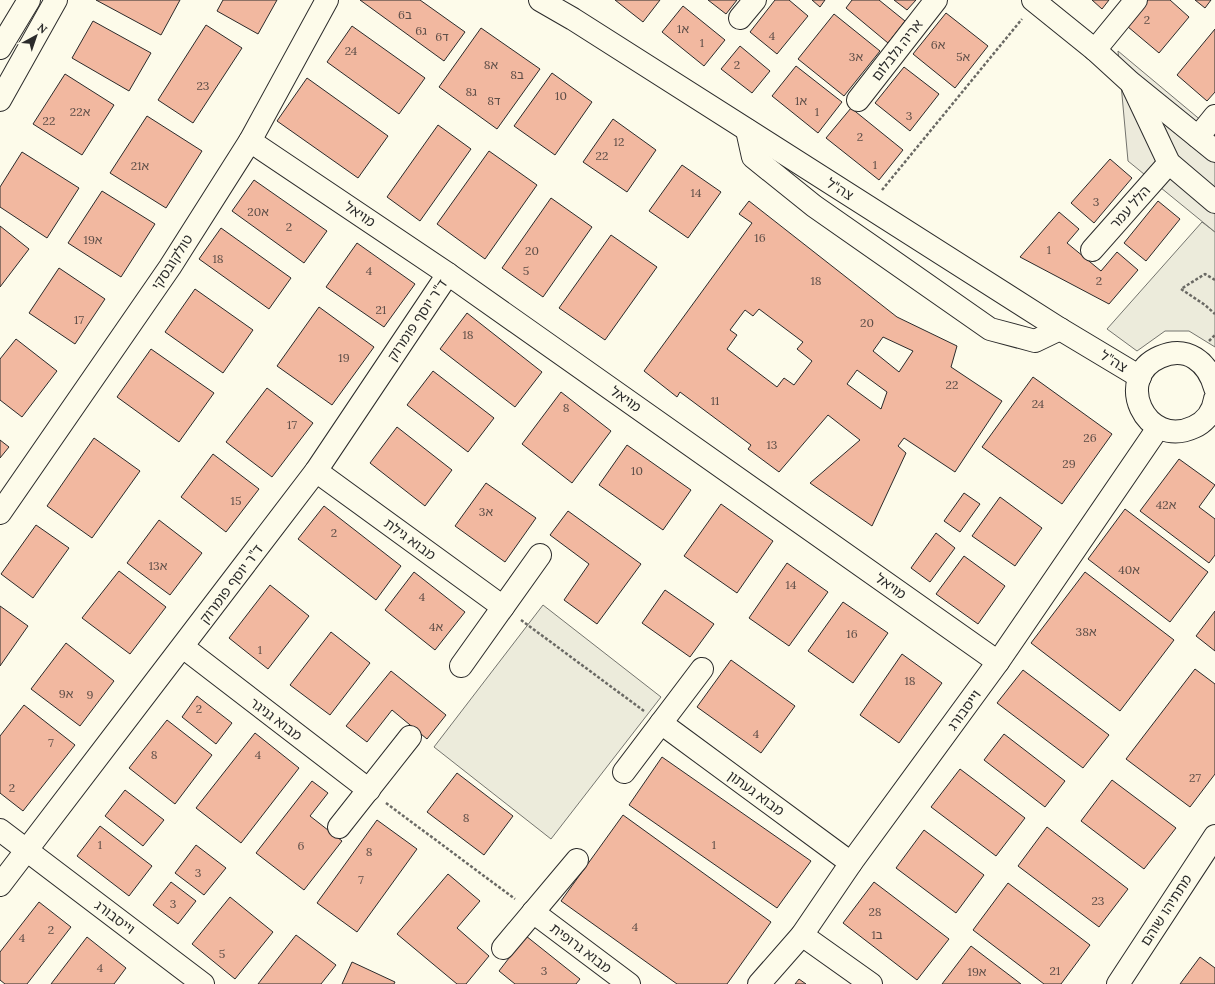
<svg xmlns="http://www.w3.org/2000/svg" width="1215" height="984" viewBox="0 0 1215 984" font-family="Lora,'Noto Sans Hebrew',serif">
	<rect width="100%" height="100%" fill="#fdfbea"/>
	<g fill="#ecebdb" stroke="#74746e">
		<path d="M1202 222 1215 232V347L1189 331H1165L1137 351 1107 329Z"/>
		<path d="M543 605 661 697 551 839 434 747Z"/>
	</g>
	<path fill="#eceadb" stroke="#74746e" d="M1118 51 1215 132V232L1128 161Z"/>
	<g fill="#f2b8a0" stroke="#2b2b2b" fill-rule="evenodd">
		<path d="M96 0H180L161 35Z"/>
		<path d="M223 0H277L258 34 217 11Z"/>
		<path d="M360 0H420L465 32 444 61Z"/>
		<path d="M615 0H660L643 22Z"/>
		<path d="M708 0H737L726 14Z"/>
		<path d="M775 0H789L808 16 777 54 750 32Z"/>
		<path d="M812 0H825L820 7Z"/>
		<path d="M852 0H879L905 21 888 43 846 8Z"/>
		<path d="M894 0H916L907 10Z"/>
		<path d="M1092 0H1109L1102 9Z"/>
		<path d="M1138 0H1170L1189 17 1159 53 1121 21Z"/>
		<path d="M1195 0H1211L1205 8Z"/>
		<path d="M683 6 725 40 704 66 662 32Z"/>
		<path d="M946 13 988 46 955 88 913 54Z"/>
		<path d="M834 14 880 51 844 96 798 59Z"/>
		<path d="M93 21 151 53 129 91 72 58Z"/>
		<path d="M206 25 242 48 193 123 158 100Z"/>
		<path d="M352 26 425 78 399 114 327 62Z"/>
		<path d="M481 28 540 69 497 129 439 87Z"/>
		<path d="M1215 29V92L1207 101 1177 75Z"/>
		<path d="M740 46 770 71 752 93 721 69Z"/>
		<path d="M796 66 842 102 818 133 772 96Z"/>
		<path d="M904 67 939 94 910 131 875 103Z"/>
		<path d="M552 73 592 102 555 155 514 126Z"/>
		<path d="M65 74 114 105 82 155 33 124Z"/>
		<path d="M307 78 388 136 358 178 277 121Z"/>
		<path d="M851 108 903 150 879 180 826 138Z"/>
		<path d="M147 116 202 151 166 208 110 173Z"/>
		<path d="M613 119 656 150 627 192 583 162Z"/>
		<path d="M438 125 471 149 420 221 387 197Z"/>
		<path d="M489 151 537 185 485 259 437 224Z"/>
		<path d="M22 152 79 188 47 238 0 207V187Z"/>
		<path d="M1110 159 1132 178 1094 223 1071 203Z"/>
		<path d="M682 165 721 192 688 238 649 211Z"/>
		<path d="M254 180 327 231 304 263 232 211Z"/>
		<path d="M102 191 155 224 121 277 68 243Z"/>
		<path d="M551 198 592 227 543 297 502 268Z"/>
		<path d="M749 201 897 317 957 346 951 367 1002 401 955 472 904 438 898 446 906 453 872 526 810 483 860 440 828 415 779 472 748 449 751 445 680 392 677 397 644 371 752 223 739 214ZM759 309 803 342 797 349 812 361 794 385 784 378 777 387 727 349 737 335 730 330 745 310 753 316ZM883 337 913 351 899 372 873 351ZM857 370 887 392 881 409 847 384Z"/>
		<path d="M1158 201 1180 219 1146 261 1124 243Z"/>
		<path d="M1059 212 1079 229 1067 243 1101 271 1117 252 1138 270 1109 304 1020 257Z"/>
		<path d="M0 226 29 249 0 287Z"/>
		<path d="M221 228 291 278 269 309 199 259Z"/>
		<path d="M611 235 657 267 605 340 559 308Z"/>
		<path d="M357 243 415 284 384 327 326 287Z"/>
		<path d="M59 268 105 299 75 344 29 313Z"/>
		<path d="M195 289 253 330 223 373 165 332Z"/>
		<path d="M319 307 374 347 332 405 277 366Z"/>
		<path d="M467 313 542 372 515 407 440 349Z"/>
		<path d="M16 339 57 371 22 417 0 400V359Z"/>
		<path d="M151 349 214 393 179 442 117 397Z"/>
		<path d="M433 371 494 418 468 452 407 405Z"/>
		<path d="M1033 377 1112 434 1062 504 982 447Z"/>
		<path d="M267 388 313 423 272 477 226 442Z"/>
		<path d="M561 392 611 431 572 483 522 444Z"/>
		<path d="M397 427 452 470 425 506 370 463Z"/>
		<path d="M94 438 140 471 92 538 47 506Z"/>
		<path d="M0 440 9 447 0 458Z"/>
		<path d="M627 445 691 490 663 530 599 485Z"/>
		<path d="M213 454 259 489 226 532 181 497Z"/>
		<path d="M1179 459 1215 485 1199 507 1215 519V555L1209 563 1140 511Z"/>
		<path d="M486 483 536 518 505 562 455 526Z"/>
		<path d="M964 493 980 504 960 532 944 521Z"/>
		<path d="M1000 497 1042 528 1015 566 972 536Z"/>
		<path d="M721 504 773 541 737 593 684 556Z"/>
		<path d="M324 506 401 566 376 600 298 539Z"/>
		<path d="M1125 509 1208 572 1170 622 1088 559Z"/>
		<path d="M568 511 641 564 597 624 564 600 589 564 550 535Z"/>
		<path d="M159 520 202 553 170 595 127 563Z"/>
		<path d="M36 525 69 548 33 598 1 574Z"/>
		<path d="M936 533 955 548 930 582 911 568Z"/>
		<path d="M964 556 1005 586 978 624 936 594Z"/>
		<path d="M787 563 828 592 789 646 749 618Z"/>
		<path d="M119 571 166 607 130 654 82 618Z"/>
		<path d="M414 572 465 612 435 650 385 610Z"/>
		<path d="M1085 572 1174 640 1120 711 1031 643Z"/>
		<path d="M270 585 309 616 268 669 229 638Z"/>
		<path d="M665 590 714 624 690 657 642 623Z"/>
		<path d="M843 602 888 633 853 683 808 651Z"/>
		<path d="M0 606 28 626 0 666Z"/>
		<path d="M1215 611V651L1196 636Z"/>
		<path d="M331 632 370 663 330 715 290 685Z"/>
		<path d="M66 643 114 681 80 726 31 689Z"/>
		<path d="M902 654 942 683 899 743 860 715Z"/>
		<path d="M731 660 795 706 761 753 697 707Z"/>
		<path d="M1195 669 1215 684V774L1190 807 1126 759Z"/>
		<path d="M1023 670 1109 735 1083 768 997 703Z"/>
		<path d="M391 671 446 715 427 739 392 710 367 742 346 726Z"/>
		<path d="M197 696 232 723 216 744 182 717Z"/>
		<path d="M24 705 75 745 23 811 0 793V736Z"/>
		<path d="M167 720 212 755 175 804 129 768Z"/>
		<path d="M255 733 299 768 241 843 196 808Z"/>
		<path d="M1004 734 1065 781 1045 807 984 760Z"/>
		<path d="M662 757 811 861 777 908 629 805Z"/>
		<path d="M960 769 1025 818 996 856 931 807Z"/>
		<path d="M457 773 513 816 484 855 427 812Z"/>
		<path d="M1112 780 1176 828 1144 869 1081 821Z"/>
		<path d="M312 781 328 793 310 816 342 841 304 890 256 853Z"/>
		<path d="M125 790 164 820 143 846 105 816Z"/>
		<path d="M623 815 771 922 727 984H677L561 901Z"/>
		<path d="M377 820 417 849 357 932 317 903Z"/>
		<path d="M100 826 152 866 129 896 77 856Z"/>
		<path d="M1047 827 1128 889 1099 927 1018 866Z"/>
		<path d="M924 830 984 875 956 913 896 868Z"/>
		<path d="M196 845 226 868 204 895 175 873Z"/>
		<path d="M448 874 480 901 457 928 489 956 466 984H457L397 934Z"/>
		<path d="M171 882 196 901 178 924 153 905Z"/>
		<path d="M874 882 949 939 917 980 843 923Z"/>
		<path d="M1008 883 1090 945 1061 984H1044L973 930Z"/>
		<path d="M230 897 273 932 235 979 192 944Z"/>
		<path d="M39 902 71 927 27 984H5L0 980V952Z"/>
		<path d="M296 935 336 965 321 984H258Z"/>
		<path d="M526 936 580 979 576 984H515L499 971Z"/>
		<path d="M87 937 126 968 114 984H51Z"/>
		<path d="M971 946 1021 984H942Z"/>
		<path d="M1200 957 1215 968V984H1180Z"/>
		<path d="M352 962 395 982 394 984H342Z"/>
		<path d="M799 979 806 984H795Z"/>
	</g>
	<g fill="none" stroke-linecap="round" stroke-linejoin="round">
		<defs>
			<g id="minor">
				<path d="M540 0 573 19 1060 329 1140 377"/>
				<path d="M1033 0 1095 50 1130 82 1215 151"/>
				<path d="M740 18 755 0"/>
				<path d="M1095 50 1136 0"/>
				<path d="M1133 87 1169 163 1215 202"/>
				<path d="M0 100 56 0"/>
				<path d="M858 100 936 0"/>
				<path d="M747 130 753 157 814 206 990 329 1035 341 1060 329"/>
				<path d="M1198 137 1215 116"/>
				<path d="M250 141 448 274 998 662"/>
				<path d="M1092 250 1169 163"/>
				<path d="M1215 388C1208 362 1187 345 1160 357 1113 377 1145 450 1194 427 1205 422 1213 412 1215 399"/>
				<path d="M316 471 503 607"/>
				<path d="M0 513 170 267 250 141 327 0"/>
				<path d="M183 647 369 790"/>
				<path d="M461 666 540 555"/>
				<path d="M661 723 851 863"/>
				<path d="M624 772 702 669"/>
				<path d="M339 827 410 737"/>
				<path d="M0 830 203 984"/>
				<path d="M0 885 316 471 448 274"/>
				<path d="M533 912 629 984"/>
				<path d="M802 935 871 984"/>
				<path d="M503 948 577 860"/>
				<path d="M759 984 802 935 851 863 998 662 1158 428"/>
				<path d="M1118 984 1215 836"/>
			</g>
			<path id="major" d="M0 48 29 0"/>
		</defs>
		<use href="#minor" stroke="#2b2b2b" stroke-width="24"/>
		<use href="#major" stroke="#2b2b2b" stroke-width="24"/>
		<g stroke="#6a6964" stroke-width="2.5" stroke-dasharray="3 2" stroke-linecap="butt">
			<path d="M882 190 1022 19"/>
			<path d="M1215 280 1205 274 1181 289 1205 305 1215 314"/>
			<path d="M1209 341 1215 335"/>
			<path d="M521 620 644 711"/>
			<path d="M386 803 515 899"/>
		</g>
		<use href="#minor" stroke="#fdfbea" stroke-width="22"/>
		<use href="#major" stroke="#fdfbea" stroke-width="22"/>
	</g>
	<g text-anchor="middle" stroke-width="3" stroke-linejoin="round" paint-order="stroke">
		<g font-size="12" fill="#5d4e48">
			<text x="405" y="19">6ב</text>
			<text x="1147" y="24">2</text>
			<text x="683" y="33">1א</text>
			<text x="421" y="35">6ג</text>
			<text x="772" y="40">4</text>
			<text x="442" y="41">6ד</text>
			<text x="702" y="47">1</text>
			<text x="938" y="49">6א</text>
			<text x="351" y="55">24</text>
			<text x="856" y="61">3א</text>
			<text x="963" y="61">5א</text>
			<text x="491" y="69">8א</text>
			<text x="737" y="69">2</text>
			<text x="517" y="79">8ב</text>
			<text x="203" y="90">23</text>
			<text x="471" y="96">8ג</text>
			<text x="561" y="100">10</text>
			<text x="494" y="105">8ד</text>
			<text x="801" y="105">1א</text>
			<text x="80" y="116">22א</text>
			<text x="817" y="116">1</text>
			<text x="909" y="120">3</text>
			<text x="49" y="125">22</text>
			<text x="860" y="141">2</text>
			<text x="619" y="146">12</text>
			<text x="602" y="160">22</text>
			<text x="875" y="169">1</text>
			<text x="140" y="170">21א</text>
			<text x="696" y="197">14</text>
			<text x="1096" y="206">3</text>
			<text x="258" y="216">20א</text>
			<text x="289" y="231">2</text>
			<text x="760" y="242">16</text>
			<text x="93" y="244">19א</text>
			<text x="1049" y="254">1</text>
			<text x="532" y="255">20</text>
			<text x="218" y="263">18</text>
			<text x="369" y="275">4</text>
			<text x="526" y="275">5</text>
			<text x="816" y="285">18</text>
			<text x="1099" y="285">2</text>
			<text x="381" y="314">21</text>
			<text x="79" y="324">17</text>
			<text x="867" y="327">20</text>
			<text x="468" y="339">18</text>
			<text x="344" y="362">19</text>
			<text x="952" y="389">22</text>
			<text x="715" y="405">11</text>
			<text x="1038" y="408">24</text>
			<text x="566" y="412">8</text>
			<text x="292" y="429">17</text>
			<text x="1090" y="442">26</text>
			<text x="772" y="449">13</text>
			<text x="1069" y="468">29</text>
			<text x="637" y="475">10</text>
			<text x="236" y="505">15</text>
			<text x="1166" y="509">42א</text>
			<text x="486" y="516">3א</text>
			<text x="334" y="537">2</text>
			<text x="158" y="570">13א</text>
			<text x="1129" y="574">40א</text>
			<text x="791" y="589">14</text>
			<text x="422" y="601">4</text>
			<text x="436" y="631">4א</text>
			<text x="1086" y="636">38א</text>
			<text x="852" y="638">16</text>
			<text x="260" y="654">1</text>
			<text x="910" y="685">18</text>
			<text x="66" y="698">9א</text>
			<text x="90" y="699">9</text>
			<text x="199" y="713">2</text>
			<text x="756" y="738">4</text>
			<text x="51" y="747">7</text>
			<text x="154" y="759">8</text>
			<text x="258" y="759">4</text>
			<text x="1195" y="782">27</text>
			<text x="12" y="792">2</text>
			<text x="466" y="822">8</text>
			<text x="100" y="849">1</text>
			<text x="714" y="849">1</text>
			<text x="301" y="850">6</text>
			<text x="369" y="856">8</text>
			<text x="198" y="877">3</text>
			<text x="361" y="884">7</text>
			<text x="1098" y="905">23</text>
			<text x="173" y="908">3</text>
			<text x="875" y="916">28</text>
			<text x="635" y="931">4</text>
			<text x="51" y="934">2</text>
			<text x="877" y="939">1ב</text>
			<text x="22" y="942">4</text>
			<text x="222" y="958">5</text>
			<text x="100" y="972">4</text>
			<text x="544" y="975">3</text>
			<text x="1055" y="975">21</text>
			<text x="977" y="976">19א</text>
		</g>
		<g font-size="14" fill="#2b2b2b" stroke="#fdfbea">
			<text transform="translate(897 50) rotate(-52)" y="5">אריה גלבלום</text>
			<text transform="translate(840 189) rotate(32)" y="5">צה"ל</text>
			<text transform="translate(1130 207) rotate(-48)" y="5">הלל עמר</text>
			<text transform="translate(360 214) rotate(34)" y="5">מויאל</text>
			<text transform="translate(172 262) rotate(-57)" y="5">טולקובסקי</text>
			<text transform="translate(417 320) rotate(-56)" y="5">ד"ר יוסף פומרוק</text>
			<text transform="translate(1114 361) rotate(31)" y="5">צה"ל</text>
			<text transform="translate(626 399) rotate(35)" y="5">מויאל</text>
			<text transform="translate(410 539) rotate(36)" y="5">מבוא גילת</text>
			<text transform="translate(231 584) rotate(-53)" y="5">ד"ר יוסף פומרוק</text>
			<text transform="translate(891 586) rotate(35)" y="5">מויאל</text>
			<text transform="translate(964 710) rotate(-54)" y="5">וייסבורג</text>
			<text transform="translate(276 719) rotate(37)" y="5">מבוא גניגר</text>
			<text transform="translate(756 793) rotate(36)" y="5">מבוא געתון</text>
			<text transform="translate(1166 910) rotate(-57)" y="5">מתתיהו שוהם</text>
			<text transform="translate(115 917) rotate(37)" y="5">וייסבורג</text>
			<text transform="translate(581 948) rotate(37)" y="5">מבוא גרופית</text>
		</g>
	</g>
	<g transform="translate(36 36) rotate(40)" stroke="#fdfbea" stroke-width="3" paint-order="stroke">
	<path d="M0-3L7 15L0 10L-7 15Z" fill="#2b2b2b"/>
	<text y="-6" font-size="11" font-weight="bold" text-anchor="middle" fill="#2b2b2b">N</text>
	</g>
</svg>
